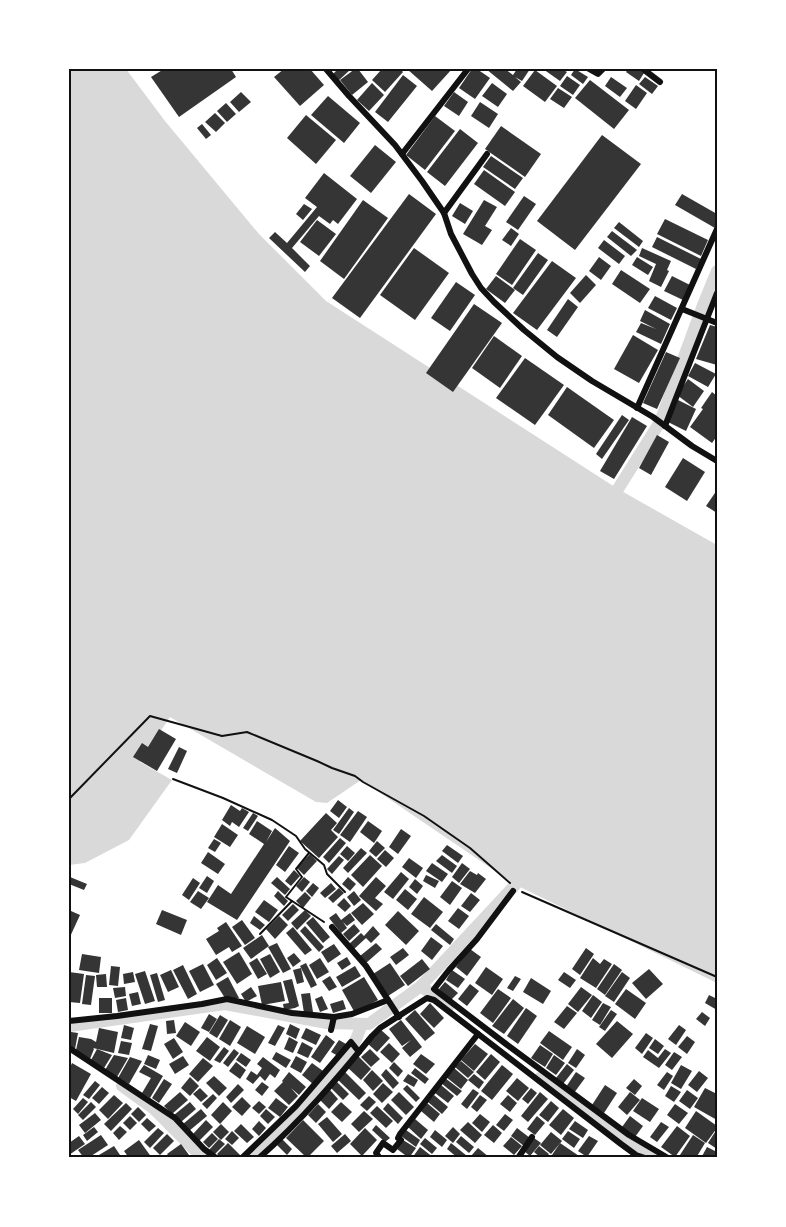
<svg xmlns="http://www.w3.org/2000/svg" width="786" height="1227" viewBox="0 0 786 1227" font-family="'Exo 2',sans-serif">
	<rect width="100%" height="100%" fill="#fff"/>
	<path fill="#d9d9d9" d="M69 69H126L165 121 259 234 326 301 618 489 717 545V983L516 885 361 780 327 803 316 802 170 717 140 762 172 780 129 840 85 863 69 865Z"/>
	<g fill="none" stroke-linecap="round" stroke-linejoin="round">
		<g stroke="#d9d9d9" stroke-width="12">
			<path d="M618 489 660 422 703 305 717 271"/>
			<path d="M421 986 448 1007"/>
			<path d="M69 1026 225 1004 327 1023 369 1024 421 986 516 884"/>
			<path d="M540 1078 643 1153 654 1158"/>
			<path d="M122 1086 154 1109 203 1158"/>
			<path d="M249 1158C287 1124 326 1089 353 1045 357 1039 359 1031 362 1024"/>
		</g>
	</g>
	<g fill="#353535">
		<path d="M164 69H231L236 77 179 117 151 77Z"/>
		<path d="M284 69H310L324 85 300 106 274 77Z"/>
		<path d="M338 69H351L338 81 333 74Z"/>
		<path d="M355 69H358L368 82 352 95 340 80Z"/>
		<path d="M382 69H400L403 72 385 92 372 80Z"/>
		<path d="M407 69H452L432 91Z"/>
		<path d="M472 69H477L490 78 475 99 459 88Z"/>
		<path d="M486 69H505L513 75 517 69H530L522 81 515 77 521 82 513 91Z"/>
		<path d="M543 69H562L567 72 560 81Z"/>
		<path d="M575 69 588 77 583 84 571 75Z"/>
		<path d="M628 69H638L644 73 639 81 626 72Z"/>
		<path d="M535 70 557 86 545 102 523 86Z"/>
		<path d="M403 75 417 86 388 122 375 112Z"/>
		<path d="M567 76 580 85 573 95 560 86Z"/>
		<path d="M611 77 627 88 620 97 605 86Z"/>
		<path d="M645 77 658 86 652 94 639 84Z"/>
		<path d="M590 80 629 110 614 129 575 98Z"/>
		<path d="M372 83 384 95 369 111 357 100Z"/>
		<path d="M492 83 507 94 498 107 482 96Z"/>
		<path d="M636 85 647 93 636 109 625 101Z"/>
		<path d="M558 88 572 97 564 108 550 99Z"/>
		<path d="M241 92 251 102 239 112 230 102Z"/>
		<path d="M454 92 468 102 459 116 444 106Z"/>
		<path d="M328 96 360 123 344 143 311 115Z"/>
		<path d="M480 102 498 114 489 128 471 116Z"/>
		<path d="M226 103 236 114 227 122 217 111Z"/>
		<path d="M215 113 225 123 216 132 205 122Z"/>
		<path d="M306 115 336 140 316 164 287 138Z"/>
		<path d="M435 116 455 131 425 170 406 155Z"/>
		<path d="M202 124 211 135 206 139 197 128Z"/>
		<path d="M501 126 541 154 525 177 485 149Z"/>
		<path d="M460 129 478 143 445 186 427 172Z"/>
		<path d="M602 135 641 164 575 250 537 221Z"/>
		<path d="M375 145 396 162 371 193 350 176Z"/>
		<path d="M491 156 523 178 515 189 483 167Z"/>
		<path d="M484 170 515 192 505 206 474 184Z"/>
		<path d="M324 173 357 199 338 224 333 220 330 224 319 216 292 248 310 266 305 272 269 238 275 232 287 243 317 207 305 198Z"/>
		<path d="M409 194 436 214 360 318 332 298Z"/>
		<path d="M682 194 717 214V224L715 228 675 205Z"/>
		<path d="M524 196 536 204 518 230 506 222Z"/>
		<path d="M363 200 388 218 344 279 320 261Z"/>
		<path d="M484 200 497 207 485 226 492 230 482 245 463 234Z"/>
		<path d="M460 203 473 211 465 224 452 216Z"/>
		<path d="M304 204 312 209 303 220 296 214Z"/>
		<path d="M665 219 708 240 701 256 657 234Z"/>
		<path d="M317 220 336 234 319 256 300 242Z"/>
		<path d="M619 222 643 241 639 247 614 228Z"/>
		<path d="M511 228 519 234 511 246 502 240Z"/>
		<path d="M612 231 637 250 631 256 607 237Z"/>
		<path d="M657 237 701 259 696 269 652 247Z"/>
		<path d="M520 239 536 250 512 285 496 274Z"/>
		<path d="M604 240 625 256 619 264 598 248Z"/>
		<path d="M414 248 449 273 415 320 380 295Z"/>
		<path d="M642 248 671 261 667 270 669 271 661 287 649 281 656 264 639 256Z"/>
		<path d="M538 253 548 260 523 295 513 288Z"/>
		<path d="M599 257 611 266 601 280 589 271Z"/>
		<path d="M637 257 653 267 648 275 632 265Z"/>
		<path d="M552 261 576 278 537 330 513 313Z"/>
		<path d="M621 270 650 289 640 303 612 284Z"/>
		<path d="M586 275 596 285 580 303 570 293Z"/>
		<path d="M496 276 515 290 505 303 486 289Z"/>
		<path d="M672 276 690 285 683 300 664 291Z"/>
		<path d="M456 282 475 295 450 331 431 318Z"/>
		<path d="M655 296 677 308 671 320 648 308Z"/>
		<path d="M568 299 578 307 557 337 547 330Z"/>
		<path d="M474 304 502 323 453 392 426 373Z"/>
		<path d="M645 310 670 324 661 344 636 332 641 323 656 329 640 321Z"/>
		<path d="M710 325 717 327V365L696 359Z"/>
		<path d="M633 335 658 350 639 383 614 369Z"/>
		<path d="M494 336 522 356 500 388 472 368Z"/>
		<path d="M666 352 680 358 657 409 643 403Z"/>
		<path d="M525 358 564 385 535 425 496 398Z"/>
		<path d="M695 363 716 374 708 387 688 376Z"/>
		<path d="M688 379 704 391 693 407 677 395Z"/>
		<path d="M567 387 614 420 594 448 548 415Z"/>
		<path d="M712 392 717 396V436L712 443 690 427 703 409 701 408Z"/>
		<path d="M678 400 696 409 686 431 668 422Z"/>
		<path d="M622 415 629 420 602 459 596 454Z"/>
		<path d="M632 417 647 426 614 479 600 471Z"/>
		<path d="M657 435 669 442 651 475 639 468Z"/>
		<path d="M683 458 705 472 687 501 665 487Z"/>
		<path d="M717 490V513L706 506Z"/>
		<path d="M159 729 176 739 157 771 133 757 142 743 148 747Z"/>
		<path d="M179 747 187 751 177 773 168 769Z"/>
		<path d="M338 800 347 807 339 818 330 811Z"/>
		<path d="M231 805 240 811 242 808 249 812 239 827 232 822 230 826 222 820Z"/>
		<path d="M349 808 354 812 339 834 333 830Z"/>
		<path d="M358 811 367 817 350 842 340 835Z"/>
		<path d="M253 813 258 816 248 831 243 828Z"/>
		<path d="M326 813 337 823 331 830 338 837 319 858 300 841Z"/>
		<path d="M257 821 272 831 266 842 275 828 290 841 237 920 207 902 218 885 231 894 264 844 249 834Z"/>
		<path d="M368 821 382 831 374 843 360 832Z"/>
		<path d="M222 824 238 835 230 847 214 837Z"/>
		<path d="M401 829 411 836 398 854 389 847Z"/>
		<path d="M340 838 346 843 329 863 323 857Z"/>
		<path d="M214 839 221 843 215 852 208 848Z"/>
		<path d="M377 841 385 848 376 857 369 851Z"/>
		<path d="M447 845 463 856 458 863 442 851Z"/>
		<path d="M289 846 299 853 285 872 276 865Z"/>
		<path d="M347 846 355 853 348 861 340 854Z"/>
		<path d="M361 848 367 853 348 873 343 868Z"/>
		<path d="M385 850 394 858 386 867 377 859Z"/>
		<path d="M208 852 225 864 218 874 201 863Z"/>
		<path d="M310 854 317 861 304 875 297 868Z"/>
		<path d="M370 855 382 866 363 887 351 875Z"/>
		<path d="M442 855 457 866 452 873 436 861Z"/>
		<path d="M339 856 344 860 332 874 327 869Z"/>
		<path d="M409 858 423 868 416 878 402 867Z"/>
		<path d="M432 863 448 874 442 882 426 871Z"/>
		<path d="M462 863 470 869 459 883 452 877Z"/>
		<path d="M294 870 300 876 291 886 285 881Z"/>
		<path d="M470 871 477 875 478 873 486 879 475 893 460 884Z"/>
		<path d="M401 872 409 879 393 899 384 892Z"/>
		<path d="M426 875 439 881 435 888 423 881Z"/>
		<path d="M207 876 214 881 207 893 199 888Z"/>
		<path d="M70 877 87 884 84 890 69 884Z"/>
		<path d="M277 877 290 889 285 895 271 883Z"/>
		<path d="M304 877 310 882 302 892 296 886Z"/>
		<path d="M348 877 356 884 350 891 342 884Z"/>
		<path d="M376 877 386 886 375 898 383 904 376 911 359 896Z"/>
		<path d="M193 878 200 883 189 900 182 895Z"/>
		<path d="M415 879 423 886 417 894 409 887Z"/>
		<path d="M452 881 462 888 450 905 440 897Z"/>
		<path d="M313 883 319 888 312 897 306 891Z"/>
		<path d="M331 883 336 889 325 898 320 893Z"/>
		<path d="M339 888 344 893 333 903 328 898Z"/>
		<path d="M405 889 417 899 408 910 396 900Z"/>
		<path d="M198 891 209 898 201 909 190 902Z"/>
		<path d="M278 891 288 901 284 906 274 896Z"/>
		<path d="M354 891 361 900 354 906 347 897Z"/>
		<path d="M305 892 311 898 303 908 296 901Z"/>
		<path d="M471 893 480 900 470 912 461 906Z"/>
		<path d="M424 897 443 912 430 928 411 914Z"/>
		<path d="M344 898 351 906 345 912 337 905Z"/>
		<path d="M264 900 278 910 269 922 255 912Z"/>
		<path d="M363 903 374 914 362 925 351 913Z"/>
		<path d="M293 904 299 910 288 921 282 915Z"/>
		<path d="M458 908 469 916 459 929 448 921Z"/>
		<path d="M162 910 187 920 181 935 156 924Z"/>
		<path d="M305 910 311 916 297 930 291 923Z"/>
		<path d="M71 911 80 915 69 939V916Z"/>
		<path d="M398 911 419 931 406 945 385 925Z"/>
		<path d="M336 913 341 920 350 913 355 920 347 926 343 922 347 928 341 933 329 918Z"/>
		<path d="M254 916 265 925 260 930 250 923Z"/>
		<path d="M279 916 288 925 275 939 266 929Z"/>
		<path d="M313 917 330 937 323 943 306 923Z"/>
		<path d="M242 920 255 938 245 945 232 927Z"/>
		<path d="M226 922 242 946 232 952 224 939 229 947 216 955 206 939 219 931 217 928Z"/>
		<path d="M354 924 360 931 349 941 343 934Z"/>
		<path d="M436 924 454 939 450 945 431 930Z"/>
		<path d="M305 926 324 947 319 952 300 931Z"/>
		<path d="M373 926 380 934 371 943 366 938 353 950 348 945 361 933 364 936Z"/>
		<path d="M293 927 312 950 305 955 286 933Z"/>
		<path d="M262 935 269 946 251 959 243 948Z"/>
		<path d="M431 937 443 946 432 960 421 951Z"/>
		<path d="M277 943 291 969 283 973 268 947Z"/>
		<path d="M376 943 382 949 366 963 360 956Z"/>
		<path d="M334 944 341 954 328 963 321 952Z"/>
		<path d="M403 948 409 955 396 965 390 957Z"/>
		<path d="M586 948 594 954 580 975 572 969Z"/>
		<path d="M470 949 481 957 467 976 456 967Z"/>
		<path d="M239 952 252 974 237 984 223 962Z"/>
		<path d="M294 953 301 961 293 967 287 958Z"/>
		<path d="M82 954 101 957 99 973 79 970Z"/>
		<path d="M270 954 280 972 270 978 260 959Z"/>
		<path d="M347 957 351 964 342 970 337 963Z"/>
		<path d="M217 958 227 973 216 980 207 965Z"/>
		<path d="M257 958 267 974 258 979 249 963Z"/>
		<path d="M320 958 329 972 317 979 309 965Z"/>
		<path d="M593 958 600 964 604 959 612 964 596 988 580 978Z"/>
		<path d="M422 959 430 969 408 986 400 976Z"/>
		<path d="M306 963 317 985 311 988 300 966Z"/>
		<path d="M390 963 405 985 388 996 373 974Z"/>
		<path d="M203 964 214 985 200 992 189 971Z"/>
		<path d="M614 964 622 970 605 995 597 989Z"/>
		<path d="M183 965 197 994 188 999 173 970Z"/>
		<path d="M111 966 120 967 118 986 109 985Z"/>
		<path d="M355 966 361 976 342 987 336 977Z"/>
		<path d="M486 967 503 979 492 995 475 983Z"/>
		<path d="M301 968 304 982 297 984 293 970Z"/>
		<path d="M649 969 663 984 646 999 632 983Z"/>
		<path d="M171 970 179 987 168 992 160 975Z"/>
		<path d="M452 970 465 979 458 988 446 980Z"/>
		<path d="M145 971 155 1001 145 1004 135 974Z"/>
		<path d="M69 972 84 974 80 1003 69 1002Z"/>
		<path d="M133 972 135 982 124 984 123 974Z"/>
		<path d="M564 972 576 980 570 988 558 980Z"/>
		<path d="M622 972 630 978 614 1002 605 996Z"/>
		<path d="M157 973 165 1000 158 1002 150 975Z"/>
		<path d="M106 974 107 987H97L96 975Z"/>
		<path d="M86 975 95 976 91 1005 82 1004Z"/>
		<path d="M330 976 337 987 329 991 322 981Z"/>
		<path d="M515 976 521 979 513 991 507 988Z"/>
		<path d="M228 977 239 998H225L216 984Z"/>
		<path d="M364 977 378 1000 355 1013 342 990Z"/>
		<path d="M531 978 551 991 543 1004 523 992Z"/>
		<path d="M292 979 299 1006 295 1008 284 1010 283 1004 289 1003 283 981Z"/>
		<path d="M281 982 285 1001 262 1005 258 986Z"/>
		<path d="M445 982 458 993 451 1000 439 989Z"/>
		<path d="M470 984 479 991 467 1006 458 999Z"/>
		<path d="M125 987 126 996 115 998 113 988Z"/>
		<path d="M251 987 257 996 246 1002 241 994Z"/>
		<path d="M581 987 592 995 578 1012 568 1004Z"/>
		<path d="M498 989 511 998 493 1023 480 1013Z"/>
		<path d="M626 989 646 1003 635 1019 615 1004Z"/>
		<path d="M138 992 141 1004 132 1006 129 994Z"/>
		<path d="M310 993 313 1012 304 1013 301 994Z"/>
		<path d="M593 995 602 1002 591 1018 582 1011Z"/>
		<path d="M709 995 717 999V1010L705 1003Z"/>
		<path d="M322 996 328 1009 320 1012 315 999Z"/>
		<rect x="99" y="998" width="13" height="15"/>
		<path d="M126 998 128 1010 118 1012 116 1000Z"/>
		<path d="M513 999 524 1008 504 1034 492 1026Z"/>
		<path d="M343 1000 346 1009 333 1013 330 1004Z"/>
		<path d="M430 1003 444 1018 434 1028 420 1014Z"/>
		<path d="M603 1003 611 1007 600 1025 592 1020Z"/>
		<path d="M567 1006 577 1013 564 1029 554 1022Z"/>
		<path d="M526 1008 537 1016 518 1044 507 1036Z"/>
		<path d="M415 1010 435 1033 425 1041 405 1019Z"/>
		<path d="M611 1010 617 1014 605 1031 599 1027Z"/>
		<path d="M702 1012 710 1018 705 1026 696 1019Z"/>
		<path d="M209 1014 217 1019 209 1032 201 1028Z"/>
		<path d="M220 1015 228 1020 217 1038 209 1033Z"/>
		<path d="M174 1020 176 1033 167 1034 166 1021Z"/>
		<path d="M230 1020 241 1027 230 1046 219 1039Z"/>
		<path d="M401 1020 422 1047 410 1057 402 1048 411 1040 402 1046 389 1029Z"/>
		<path d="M617 1021 633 1034 612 1058 596 1044Z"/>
		<path d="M185 1022 200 1032 191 1046 176 1036Z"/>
		<path d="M150 1024 158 1026 151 1051 142 1049Z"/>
		<path d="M290 1024 300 1029 296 1039 286 1034Z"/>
		<path d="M124 1025 134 1028 131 1040 121 1038Z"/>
		<path d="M278 1025 285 1028 275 1046 268 1043Z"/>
		<path d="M679 1025 686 1030 676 1045 668 1039Z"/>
		<path d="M247 1026 265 1037 255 1054 237 1043Z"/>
		<path d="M99 1028 118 1032 114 1053 93 1048 94 1049 90 1059 76 1050 79 1037 91 1039 96 1042Z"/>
		<path d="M306 1028 321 1035 316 1045 301 1038Z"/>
		<path d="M380 1029 390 1038 377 1052 367 1043Z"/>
		<path d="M549 1031 572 1047 563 1060 540 1043Z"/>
		<path d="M71 1032 78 1033 75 1049 69 1046Z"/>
		<path d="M646 1033 653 1038 642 1054 635 1048Z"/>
		<path d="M326 1035 335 1042 320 1063 311 1057Z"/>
		<path d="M687 1036 695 1042 687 1054 678 1047Z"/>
		<path d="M207 1037 220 1047 210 1061 196 1051Z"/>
		<path d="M289 1037 298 1042 293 1053 284 1049Z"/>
		<path d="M174 1038 183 1052 173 1059 164 1044Z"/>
		<path d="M655 1039 664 1046 658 1054 649 1048Z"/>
		<path d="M339 1040 346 1044 338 1056 331 1052Z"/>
		<path d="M121 1041 132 1043 129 1055 118 1053Z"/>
		<path d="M302 1042 313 1048 308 1058 297 1053Z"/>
		<path d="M389 1043 400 1054 392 1063 380 1052Z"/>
		<path d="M475 1044 488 1054 474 1071 461 1060Z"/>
		<path d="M540 1045 553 1054 545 1067 531 1058Z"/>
		<path d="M224 1047 229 1051 220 1063 214 1060Z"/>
		<path d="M97 1049 112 1055 104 1068 91 1060Z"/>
		<path d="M234 1049 239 1053 228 1067 223 1063Z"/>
		<path d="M370 1049 380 1059 371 1067 361 1057Z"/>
		<path d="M577 1049 585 1055 576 1068 568 1063Z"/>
		<path d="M665 1049 671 1053 659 1068 643 1057 648 1050 658 1058Z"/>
		<path d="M276 1052 291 1060 286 1068 272 1059Z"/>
		<path d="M674 1052 682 1057 672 1070 665 1065Z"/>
		<path d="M241 1053 251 1060 246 1067 236 1060Z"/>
		<path d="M421 1054 435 1064 426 1074 413 1064Z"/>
		<path d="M491 1054 500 1062 485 1080 476 1072Z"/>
		<path d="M114 1055 128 1058 117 1077 105 1070Z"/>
		<path d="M148 1055 160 1060 156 1069 144 1064Z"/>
		<path d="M554 1055 565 1063 556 1075 546 1068Z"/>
		<path d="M183 1056 189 1065 175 1074 169 1064Z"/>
		<path d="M296 1056 307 1062 301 1073 290 1067Z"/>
		<path d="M358 1056 371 1069 361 1080 347 1067Z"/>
		<path d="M130 1057 142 1061 129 1084 118 1078Z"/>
		<path d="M263 1057 280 1070 275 1078 270 1074 265 1081 260 1076 253 1084 246 1079 251 1071 257 1075 262 1068 257 1064Z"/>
		<path d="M203 1058 213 1066 198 1082 189 1074Z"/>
		<path d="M461 1061 474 1072 468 1078 455 1067Z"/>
		<path d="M236 1062 246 1070 240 1079 229 1071Z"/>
		<path d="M394 1062 403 1071 398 1077 389 1068Z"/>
		<path d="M72 1063 91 1074 76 1101 69 1097V1070Z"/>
		<path d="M312 1063 323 1071 313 1084 302 1075Z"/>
		<path d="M567 1064 574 1070 563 1084 556 1078Z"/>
		<path d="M144 1065 163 1076 150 1098 142 1093 151 1078 139 1072Z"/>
		<path d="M502 1065 513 1074 492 1100 481 1091Z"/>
		<path d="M681 1065 692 1071 681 1089 671 1083Z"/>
		<path d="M415 1068 429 1079 425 1084 411 1073Z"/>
		<path d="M454 1068 468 1080 461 1089 446 1077Z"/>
		<path d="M386 1069 399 1083 393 1089 381 1075Z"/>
		<path d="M372 1070 383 1081 373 1091 363 1080Z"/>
		<path d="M344 1071 366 1093 359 1100 337 1079Z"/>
		<path d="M699 1071 708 1078 697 1092 688 1085Z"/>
		<path d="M289 1072 306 1087 299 1095 291 1088 298 1096 289 1105 274 1091 283 1082 282 1081Z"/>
		<path d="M576 1072 585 1078 574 1093 566 1087Z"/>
		<path d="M667 1072 673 1076 664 1090 657 1085Z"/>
		<path d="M408 1074 418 1080 414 1087 403 1081Z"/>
		<path d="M474 1074 484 1082 479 1089 468 1080Z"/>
		<path d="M214 1076 227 1088 219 1096 206 1083Z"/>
		<path d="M190 1077 199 1086 190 1096 181 1088Z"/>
		<path d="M445 1078 462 1091 457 1096 441 1083Z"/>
		<path d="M517 1078 529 1088 518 1101 506 1091Z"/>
		<path d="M164 1079 172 1084 159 1103 152 1098Z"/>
		<path d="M634 1079 642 1086 635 1095 626 1088Z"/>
		<path d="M95 1081 100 1085 89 1099 83 1095Z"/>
		<path d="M262 1082 269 1087 262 1096 255 1090Z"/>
		<path d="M337 1082 349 1094 343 1100 331 1088Z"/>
		<path d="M383 1083 393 1092 382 1103 373 1094Z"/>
		<path d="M238 1084 244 1090 231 1103 226 1097Z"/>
		<path d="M407 1085 420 1098 416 1102 403 1089Z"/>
		<path d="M441 1085 454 1096 448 1103 435 1093Z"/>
		<path d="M605 1085 617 1093 604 1113 592 1105Z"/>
		<path d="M671 1086 681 1092 674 1102 665 1096Z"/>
		<path d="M102 1087 109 1093 99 1104 92 1098Z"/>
		<path d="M200 1088 208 1096 201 1102 193 1094Z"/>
		<path d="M531 1088 537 1093 528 1104 522 1099Z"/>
		<path d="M705 1088 717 1094V1120L694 1107Z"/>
		<path d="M473 1089 479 1093 467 1109 461 1104Z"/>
		<path d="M330 1090 338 1099 329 1109 320 1100Z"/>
		<path d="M687 1090 698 1098 690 1109 679 1101Z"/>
		<path d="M180 1092 188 1100 172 1114 164 1106Z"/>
		<path d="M399 1092 414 1107 406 1115 391 1100Z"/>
		<path d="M540 1092 548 1099 528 1122 521 1116Z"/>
		<path d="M630 1092 640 1100 627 1115 618 1107Z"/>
		<path d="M213 1094 217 1098 207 1109 202 1104Z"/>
		<path d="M114 1095 123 1103 108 1119 99 1110Z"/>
		<path d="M434 1095 448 1107 442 1114 428 1102Z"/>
		<path d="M480 1095 487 1100 477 1112 471 1107Z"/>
		<path d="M508 1095 517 1103 510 1112 500 1104Z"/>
		<path d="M369 1096 376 1102 367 1111 360 1105Z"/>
		<path d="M242 1097 251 1106 242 1116 232 1107Z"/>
		<path d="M83 1098 88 1102 78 1114 73 1109Z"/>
		<path d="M276 1098 288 1107 280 1117 268 1108Z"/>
		<path d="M642 1098 659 1109 650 1122 633 1111Z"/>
		<path d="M259 1101 266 1107 259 1114 252 1108Z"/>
		<path d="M551 1101 559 1108 548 1122 539 1115Z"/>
		<path d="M91 1102 96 1107 83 1120 78 1115Z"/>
		<path d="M190 1102 196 1109 181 1122 174 1115Z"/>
		<path d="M223 1102 232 1111 220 1124 211 1115Z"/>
		<path d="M341 1102 352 1112 342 1122 331 1112Z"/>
		<path d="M126 1103 132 1109 111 1131 104 1124Z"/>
		<path d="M388 1103 403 1118 398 1124 383 1109Z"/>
		<path d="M427 1103 440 1114 434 1122 421 1111Z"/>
		<path d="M318 1104 326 1112 316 1123 308 1115Z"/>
		<path d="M675 1104 688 1113 679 1124 667 1115Z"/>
		<path d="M377 1106 393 1121 386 1128 370 1113Z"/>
		<path d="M138 1107 146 1115 139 1122 131 1114Z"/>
		<path d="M201 1109 207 1116 189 1131 183 1124Z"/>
		<path d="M266 1109 275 1117 268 1124 260 1116Z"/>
		<path d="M563 1109 574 1118 561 1135 549 1125Z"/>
		<path d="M364 1111 373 1119 359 1132 351 1124Z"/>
		<path d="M696 1111 717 1126V1128L706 1143 685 1128Z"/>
		<path d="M95 1113 101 1120 85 1133 79 1125Z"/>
		<path d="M480 1114 490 1122 482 1132 472 1123Z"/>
		<path d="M505 1114 513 1120 504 1131 496 1125Z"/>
		<path d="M130 1116 137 1123 130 1130 123 1123Z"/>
		<path d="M537 1116 545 1123 535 1135 527 1129Z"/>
		<path d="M630 1116 643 1126 635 1137 622 1127Z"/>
		<path d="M327 1117 342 1134 333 1142 318 1124Z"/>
		<path d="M147 1118 156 1126 149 1132 141 1124Z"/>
		<path d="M415 1119 428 1130 421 1139 408 1127Z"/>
		<path d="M206 1120 213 1127 199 1141 193 1134Z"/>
		<path d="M303 1120 324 1141 307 1158 286 1138Z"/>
		<path d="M259 1121 266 1128 259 1136 252 1129Z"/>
		<path d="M575 1121 588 1130 583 1138 569 1129Z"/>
		<path d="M468 1122 482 1135 475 1143 460 1130Z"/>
		<path d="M661 1122 669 1127 657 1142 650 1137Z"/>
		<path d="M221 1124 229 1132 221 1140 213 1132Z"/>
		<path d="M241 1124 254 1137 247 1143 234 1131Z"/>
		<path d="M376 1125 390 1138 385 1142 372 1130Z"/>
		<path d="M493 1125 502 1133 494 1143 484 1135Z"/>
		<path d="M120 1126 127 1132 119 1140 113 1133Z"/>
		<path d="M677 1126 690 1136 675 1157 661 1147Z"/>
		<path d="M94 1127 98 1132 87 1141 83 1135Z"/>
		<path d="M453 1127 460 1134 453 1143 445 1136Z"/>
		<path d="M158 1128 164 1133 150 1148 144 1142Z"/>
		<path d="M365 1128 377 1140 362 1156 350 1144Z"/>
		<path d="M517 1128 530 1138 524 1146 511 1136Z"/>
		<path d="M717 1129V1149L708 1143Z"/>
		<path d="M406 1130 420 1140 416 1147 401 1136Z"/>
		<path d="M435 1130 447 1140 442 1147 430 1137Z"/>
		<path d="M232 1131 239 1138 232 1145 225 1139Z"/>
		<path d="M568 1131 580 1139 574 1148 562 1139Z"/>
		<path d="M551 1132 562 1141 551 1154 540 1145Z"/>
		<path d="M212 1133 218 1139 209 1148 203 1142Z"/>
		<path d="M167 1134 174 1141 160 1155 153 1148Z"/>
		<path d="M345 1134 351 1141 337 1153 331 1146Z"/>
		<path d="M101 1135 108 1145 88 1158H84L78 1150Z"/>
		<path d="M693 1135 705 1143 696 1158H678Z"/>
		<path d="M79 1136 85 1144 69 1155V1143Z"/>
		<path d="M461 1136 474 1147 469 1153 456 1142Z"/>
		<path d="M589 1136 598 1141 587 1157 578 1151Z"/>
		<path d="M511 1137 522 1146 514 1155 503 1146Z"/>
		<path d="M425 1138 437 1148 432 1154 420 1144Z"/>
		<path d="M534 1138 541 1143 530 1156 524 1151Z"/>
		<path d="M219 1139 225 1144 214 1155 209 1150Z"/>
		<path d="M282 1139 292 1149 287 1155 277 1145Z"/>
		<path d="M139 1140 152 1158H129L124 1151Z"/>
		<path d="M403 1140 416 1148 409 1158 397 1149Z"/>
		<path d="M228 1143 241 1156 239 1158H221L217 1154Z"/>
		<path d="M451 1143 467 1156 466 1158H458L447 1149Z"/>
		<path d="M560 1143 582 1158H550Z"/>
		<path d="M181 1144 189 1155 184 1158H170L167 1154Z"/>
		<path d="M114 1146 122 1158H94Z"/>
		<path d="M539 1146 549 1154 546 1158H541L534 1152Z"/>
		<path d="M420 1147 434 1158H412Z"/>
		<path d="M707 1147 717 1152V1158H701Z"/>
		<path d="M478 1148 489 1157 488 1158H474L471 1156Z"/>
	</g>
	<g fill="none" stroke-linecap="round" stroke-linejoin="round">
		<g stroke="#111" stroke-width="2">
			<path d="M173 779 223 798 272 820 296 836 305 849 324 865 327 874 345 892"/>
			<path d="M69 799 150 716 222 736 247 732 317 761 332 768 355 776 363 782 424 816 470 848 510 883"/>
			<path d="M309 853 296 869 302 877 286 897 324 922"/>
			<path d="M522 892 717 977"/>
			<path d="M260 934 292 901"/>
		</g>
		<g stroke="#111" stroke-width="6">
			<path d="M326 69 349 96 395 145 422 181 444 213 451 234 472 274 481 288 494 302 524 330 557 357 592 381 653 417 692 446 717 461"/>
			<path d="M589 69 598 74 603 69"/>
			<path d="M643 69 660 82"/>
			<path d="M402 154 468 69"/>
			<path d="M444 213 487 154"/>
			<path d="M682 309 717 323"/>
			<path d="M637 408 717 229"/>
			<path d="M665 426 717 293"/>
			<path d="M513 891 477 939 449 970 434 989 506 1044 629 1135 668 1158"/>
			<path d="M332 927 366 966 399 1017"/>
			<path d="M69 1021 117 1016 202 1004 227 999 292 1013 334 1017 352 1014 388 1000"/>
			<path d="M331 1030 334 1017"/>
			<path d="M69 1048 175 1118 204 1149 216 1158"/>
			<path d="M242 1158 296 1106 351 1042 359 1052"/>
			<path d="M259 1158C301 1121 337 1079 372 1036L380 1028 427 998 434 1000 621 1144 636 1155 645 1158"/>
			<path d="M380 1158 376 1153 383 1143 393 1150 401 1140 398 1138 400 1134 478 1034"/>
			<path d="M518 1158 532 1137"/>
		</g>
	</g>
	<rect width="786" height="1227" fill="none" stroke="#ffffff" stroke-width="141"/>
	<rect x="70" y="70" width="646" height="1086" fill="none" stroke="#111" stroke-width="2"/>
</svg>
